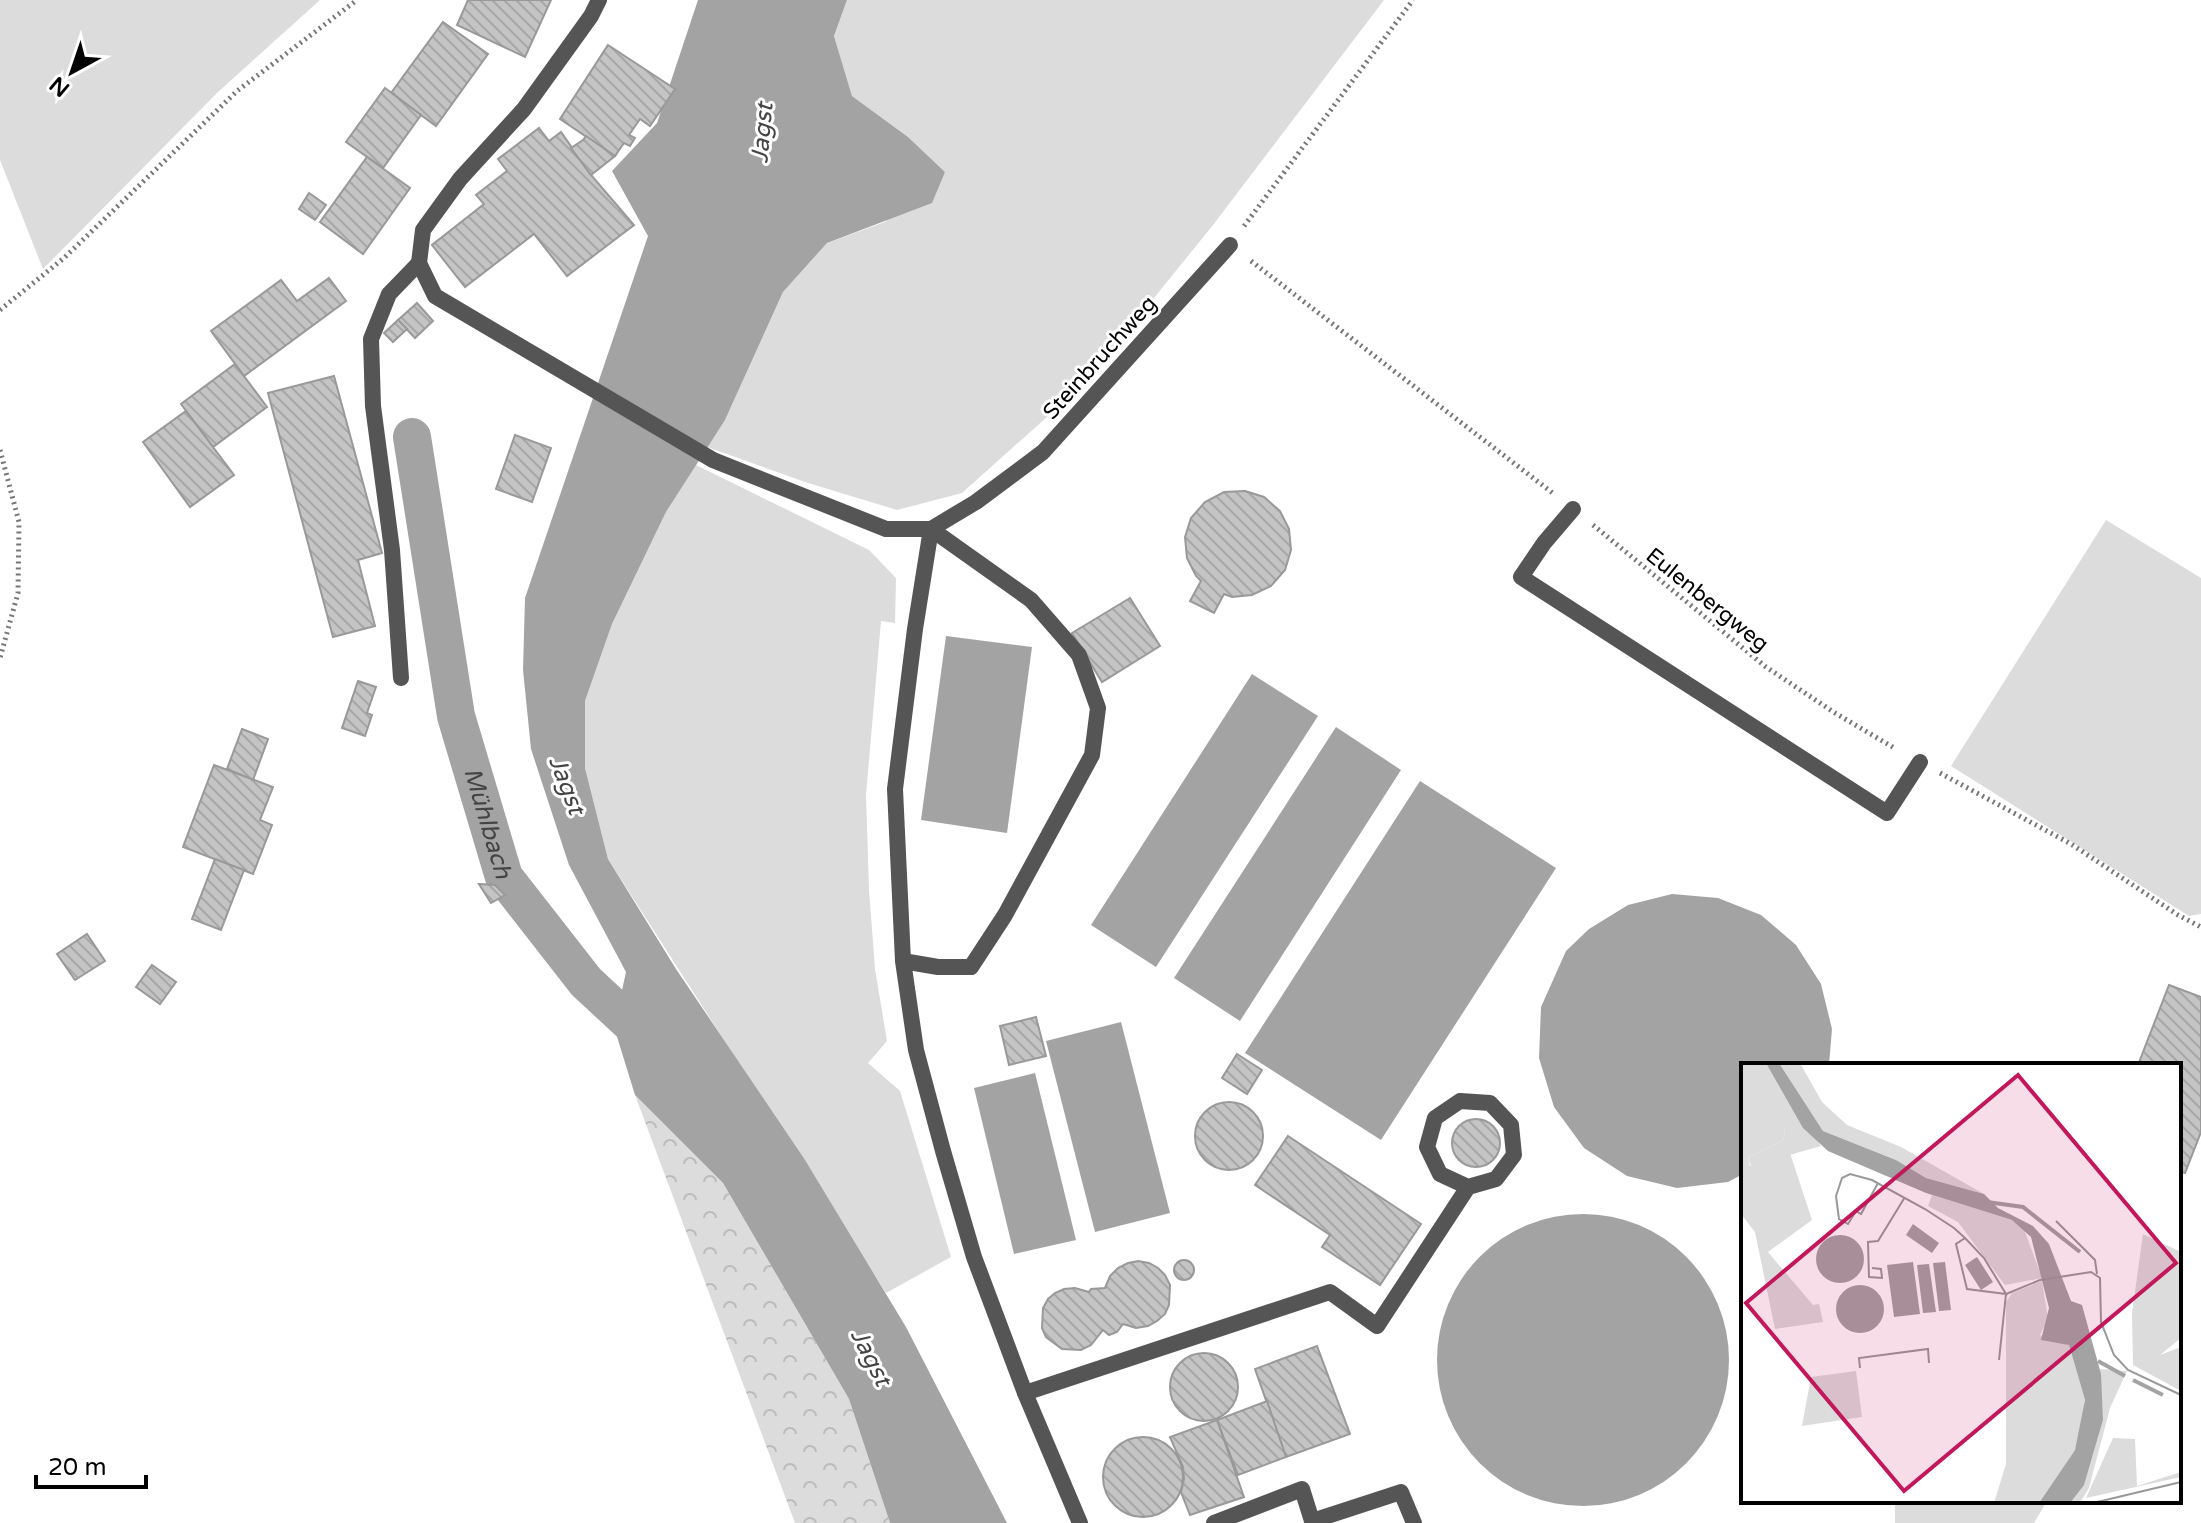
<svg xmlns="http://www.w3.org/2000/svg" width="2201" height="1523" viewBox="0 0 2201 1523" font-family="'Varela Round',sans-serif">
	<defs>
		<pattern id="forest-crowns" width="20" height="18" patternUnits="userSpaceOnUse" patternTransform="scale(2)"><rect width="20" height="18" fill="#dcdcdc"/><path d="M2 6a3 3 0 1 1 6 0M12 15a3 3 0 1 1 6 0" fill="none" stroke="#bbb"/></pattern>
		<pattern id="building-back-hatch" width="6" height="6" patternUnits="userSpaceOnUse" patternTransform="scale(2)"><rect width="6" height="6" fill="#c4c4c4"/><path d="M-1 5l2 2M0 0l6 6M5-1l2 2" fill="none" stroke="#a7a7a7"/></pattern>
	</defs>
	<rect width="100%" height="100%" fill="#fff"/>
	<g fill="#dcdcdc">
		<path d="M0 0H320L218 92 43 269 0 160Z"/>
		<path d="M847 0H1384L1213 225 1086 382 962 493 897 510 805 482 707 447 725 420 783 292 827 243 885 222 945 172 908 137 852 96 834 36Z"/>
		<path d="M696 465 869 550 896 578 895 623 881 621 866 795 869 890 875 969 887 1041 868 1063 900 1091 951 1257 886 1293 608 859 585 768V701L612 624 666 512Z"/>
		<path d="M2106 520 2201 578V914L2189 916 1951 766Z"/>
		<path d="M1895 1501H2047L2034 1523H1895Z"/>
	</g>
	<path fill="url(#forest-crowns)" d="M635 1095 723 1183 849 1399 890 1523H795Z"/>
	<g fill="#a3a3a3">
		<path d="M698 0H847L834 36 852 96 908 137 945 172 932 203 827 243 783 292 725 420 666 512 612 624 585 701V768L608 859 676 969 805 1160 906 1327 1007 1523H890L849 1399 723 1183 635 1095 614 1027 626 972 569 865 531 749 523 670 525 598 648 236 612 171 657 123Z"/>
		<path d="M946 636 1032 647 1007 833 921 820Z"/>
		<path d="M1252 674 1318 716 1156 967 1091 925Z"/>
		<path d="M1336 727 1401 770 1240 1021 1174 978Z"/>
		<path d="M1420 781 1556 868 1381 1140 1245 1053Z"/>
		<path d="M1672 894 1718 898 1761 915 1796 945 1821 984 1832 1029 1829 1065H1743V1174L1728 1182 1677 1188 1627 1176 1584 1148 1554 1107 1539 1058 1541 1007 1566 951 1589 929 1628 905Z"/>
		<path d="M1121 1022 1170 1213 1095 1232 1046 1041Z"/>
		<path d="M1035 1073 1076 1240 1014 1254 974 1088Z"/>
		<circle cx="1583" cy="1360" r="146"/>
	</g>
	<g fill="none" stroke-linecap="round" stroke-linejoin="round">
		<path stroke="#a3a3a3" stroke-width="38" id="s1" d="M412 437 456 716 504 877 586 982 654 1045"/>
	</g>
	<g fill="url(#building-back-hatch)" stroke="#999" stroke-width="2">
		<path d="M468 0H551L525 57 457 25Z"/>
		<path d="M443 22 488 54 436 126 391 93Z"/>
		<path d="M608 45 675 89 650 126 640 119 629 135 635 138 630 146 624 143 615 156 560 119Z"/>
		<path d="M385 88 421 115 383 168 346 142Z"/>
		<path d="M539 128 549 141 561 132 591 175 634 225 567 276 534 234 465 287 432 245 484 204 476 195 507 171 498 159Z"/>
		<path d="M586 136 615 156 591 175 571 148 583 140Z"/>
		<path d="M367 157 410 188 363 254 320 222Z"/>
		<path d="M309 193 326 205 315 220 299 209Z"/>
		<path d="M329 278 346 301 244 376 211 331 281 280 297 301Z"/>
		<path d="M417 303 433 321 415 338 398 320Z"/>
		<path d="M398 320 407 329 393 342 384 333Z"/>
		<path d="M235 364 267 407 213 447 181 404Z"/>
		<path d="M334 376 382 553 358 560 375 626 333 637 268 393Z"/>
		<path d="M186 411 234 475 190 507 143 442Z"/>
		<path d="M515 435 551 448 532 502 496 489Z"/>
		<path d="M1245 491 1264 497 1280 511 1289 529 1291 550 1285 570 1271 586 1252 595 1232 597 1224 594 1214 613 1190 601 1201 581 1196 576 1187 558 1185 537 1191 518 1205 502 1224 492Z"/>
		<path d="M1130 598 1160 646 1102 682 1072 633Z"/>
		<path d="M358 681 376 687 367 713 372 715 365 736 342 728Z"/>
		<path d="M242 729 268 739 253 780 227 769Z"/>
		<path d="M214 765 273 787 260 820 272 825 253 874 183 847Z"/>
		<path d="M215 859 244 870 221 930 192 919Z"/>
		<path d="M479 884 495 885 505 895 491 903Z"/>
		<path d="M87 934 105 961 75 980 57 954Z"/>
		<path d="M152 965 176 982 160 1004 136 987Z"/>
		<path d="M2169 985 2201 997V1132L2185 1173 2179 1171V1065H2138Z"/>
		<path d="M1036 1017 1046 1056 1009 1065 1000 1026Z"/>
		<path d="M1237 1054 1262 1070 1247 1094 1222 1078Z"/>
		<circle cx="1229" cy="1136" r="34"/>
		<circle cx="1476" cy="1143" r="24"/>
		<path d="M1288 1136 1421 1224 1380 1285 1322 1247 1330 1235 1255 1185Z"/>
		<circle cx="1184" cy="1270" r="10"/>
		<path d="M1138 1261 1149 1263 1158 1268 1165 1275 1170 1285 1169 1305 1165 1314 1157 1321 1148 1326 1136 1328 1123 1324 1117 1332 1109 1335 1103 1330 1091 1345 1081 1350 1062 1349 1046 1337 1042 1328 1043 1308 1048 1299 1055 1293 1064 1289 1075 1288 1089 1292 1091 1289 1105 1288 1110 1276 1118 1268 1128 1263Z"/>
		<path d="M1317 1346 1350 1434 1286 1457 1255 1369Z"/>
		<circle cx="1204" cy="1387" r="34"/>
		<path d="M1267 1401 1286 1457 1238 1475 1217 1420Z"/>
		<path d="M1217 1420 1244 1497 1190 1515 1181 1492 1184 1479 1183 1467 1170 1437Z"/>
		<circle cx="1143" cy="1477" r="40"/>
	</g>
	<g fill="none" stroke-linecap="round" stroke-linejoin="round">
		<g stroke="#777" stroke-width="5" stroke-dasharray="2 4" stroke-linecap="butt">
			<path d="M1244 226 1413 0"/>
			<path d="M1251 261 1554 494"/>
			<path d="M0 310 64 258 237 91 357 0"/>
			<path d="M0 450 19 522 18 593 0 658"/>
			<path d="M1593 525 1766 667 1835 713 1896 749"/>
			<path d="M1940 773 2071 844 2178 915 2201 927"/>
		</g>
		<g stroke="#555" stroke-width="16">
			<path d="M599 0 591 16 524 109 460 179 423 230 419 263 435 296 713 460 886 529H931L976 502 1043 452 1230 245"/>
			<path d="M1573 509 1544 543 1521 577 1887 813 1920 762"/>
			<path d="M401 678 392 550 373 406 371 339 389 294 419 263"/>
			<path d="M903 961 938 967H971L1005 915 1092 755 1098 708 1079 655 1031 600 931 529 915 629 895 789 903 961 916 1050 943 1151 974 1257 1025 1393 1080 1523"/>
			<path d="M1025 1393 1330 1292 1377 1326 1468 1187 1496 1179 1514 1155 1511 1125 1490 1103 1460 1101 1435 1118 1427 1147 1440 1174 1468 1187"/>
			<path d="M1214 1523 1302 1489 1312 1521 1401 1492 1414 1523"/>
		</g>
	</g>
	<g text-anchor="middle" stroke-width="6" stroke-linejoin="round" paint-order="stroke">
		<g font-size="22" fill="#000" stroke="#fff">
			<text transform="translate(1099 357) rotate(-48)" y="8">Steinbruchweg</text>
			<text transform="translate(1708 599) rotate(39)" y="8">Eulenbergweg</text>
		</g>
		<g font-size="24" font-style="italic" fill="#444" stroke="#fff">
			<text transform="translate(762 133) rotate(-85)" y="8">Jagst</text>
			<text transform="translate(567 785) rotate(69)" y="8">Jagst</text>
			<text dy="8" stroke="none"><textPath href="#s1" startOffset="394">Mühlbach</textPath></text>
			<text transform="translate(871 1357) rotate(63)" y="8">Jagst</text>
		</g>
	</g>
	<g transform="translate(1741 1063)">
		<rect width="440" height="440" fill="#fff"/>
		<path d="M0 0H8L21 20 44 68 42 78 7 94 9 103 49 90 71 157 27 189 72 242 78 241 82 259 34 266 14 169 0 151ZM191 132 271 157 283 166 301 215 264 222 217 159 187 143ZM402 171 440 189V275L419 292 440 284V328L392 302 391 250ZM301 218 307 256 299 272 328 282 344 337 340 367 334 387 298 440H253L265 401V239L271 230ZM115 308 121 354 61 363 70 314ZM372 375 394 376 396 423 440 409V414L345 435Z" fill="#dcdcdc"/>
		<path d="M8 0H25L80 83 10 103 7 94 42 78 44 68ZM38 0H59L81 39 106 62 160 84 243 131 185 115 155 97 82 68ZM359 306 386 308 369 345 348 425 340 438 329 439 343 421 362 357Z" fill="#dcdcdc"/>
		<path d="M25 0H38L82 68 155 97 185 115 243 131 257 145 292 163 308 181 330 238 341 242 360 311 362 357 343 422 329 440H298L334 387 344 337 328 282 300 277 308 245 290 174 271 157 185 130 87 88 62 65ZM172 161 198 180 191 190 165 172ZM75 196a24 24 0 1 1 48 0a24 24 0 1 1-48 0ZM236 194 252 219 240 227 224 202ZM172 199 179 251 153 254 146 202ZM204 199 210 247 198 248 192 200ZM188 201 195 249 182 250 176 202ZM95 246a24 24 0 1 1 48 0a24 24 0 1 1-48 0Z" fill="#a3a3a3"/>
		<path fill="none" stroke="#a3a3a3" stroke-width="4" d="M246 139 282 144 339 189M357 298 384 313M392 317 422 332"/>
		<path fill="none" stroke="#999" stroke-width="2" d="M137 120 120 151 115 148 107 161 98 156 95 133 101 115 109 111 131 117 184 146 213 165 224 175 243 195 265 231 226 226 215 181 224 175M315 158 354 197 356 211M131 205 140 206 141 215 128 214 127 179 137 178 164 134M258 297 265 231 299 217 350 209 359 215 360 259 373 292 387 307 440 332M119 305 118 295 187 286 188 300M352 440 440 419"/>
		<path fill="#c2185b" fill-opacity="0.15" stroke="#c2185b" stroke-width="4" d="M277 12 435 200 163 428 5 240Z"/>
		<rect width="440" height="440" fill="none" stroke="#000" stroke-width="4"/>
	</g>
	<g transform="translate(72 72) rotate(220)" stroke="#ffffff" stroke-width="6" paint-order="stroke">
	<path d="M0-6L14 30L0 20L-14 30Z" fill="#000000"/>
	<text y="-12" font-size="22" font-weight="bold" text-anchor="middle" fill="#000000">N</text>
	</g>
	<path d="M36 1475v12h110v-12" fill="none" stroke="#000000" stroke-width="4"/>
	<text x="48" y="1475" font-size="24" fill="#000000" stroke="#ffffff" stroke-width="6" paint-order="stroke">20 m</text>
</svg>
